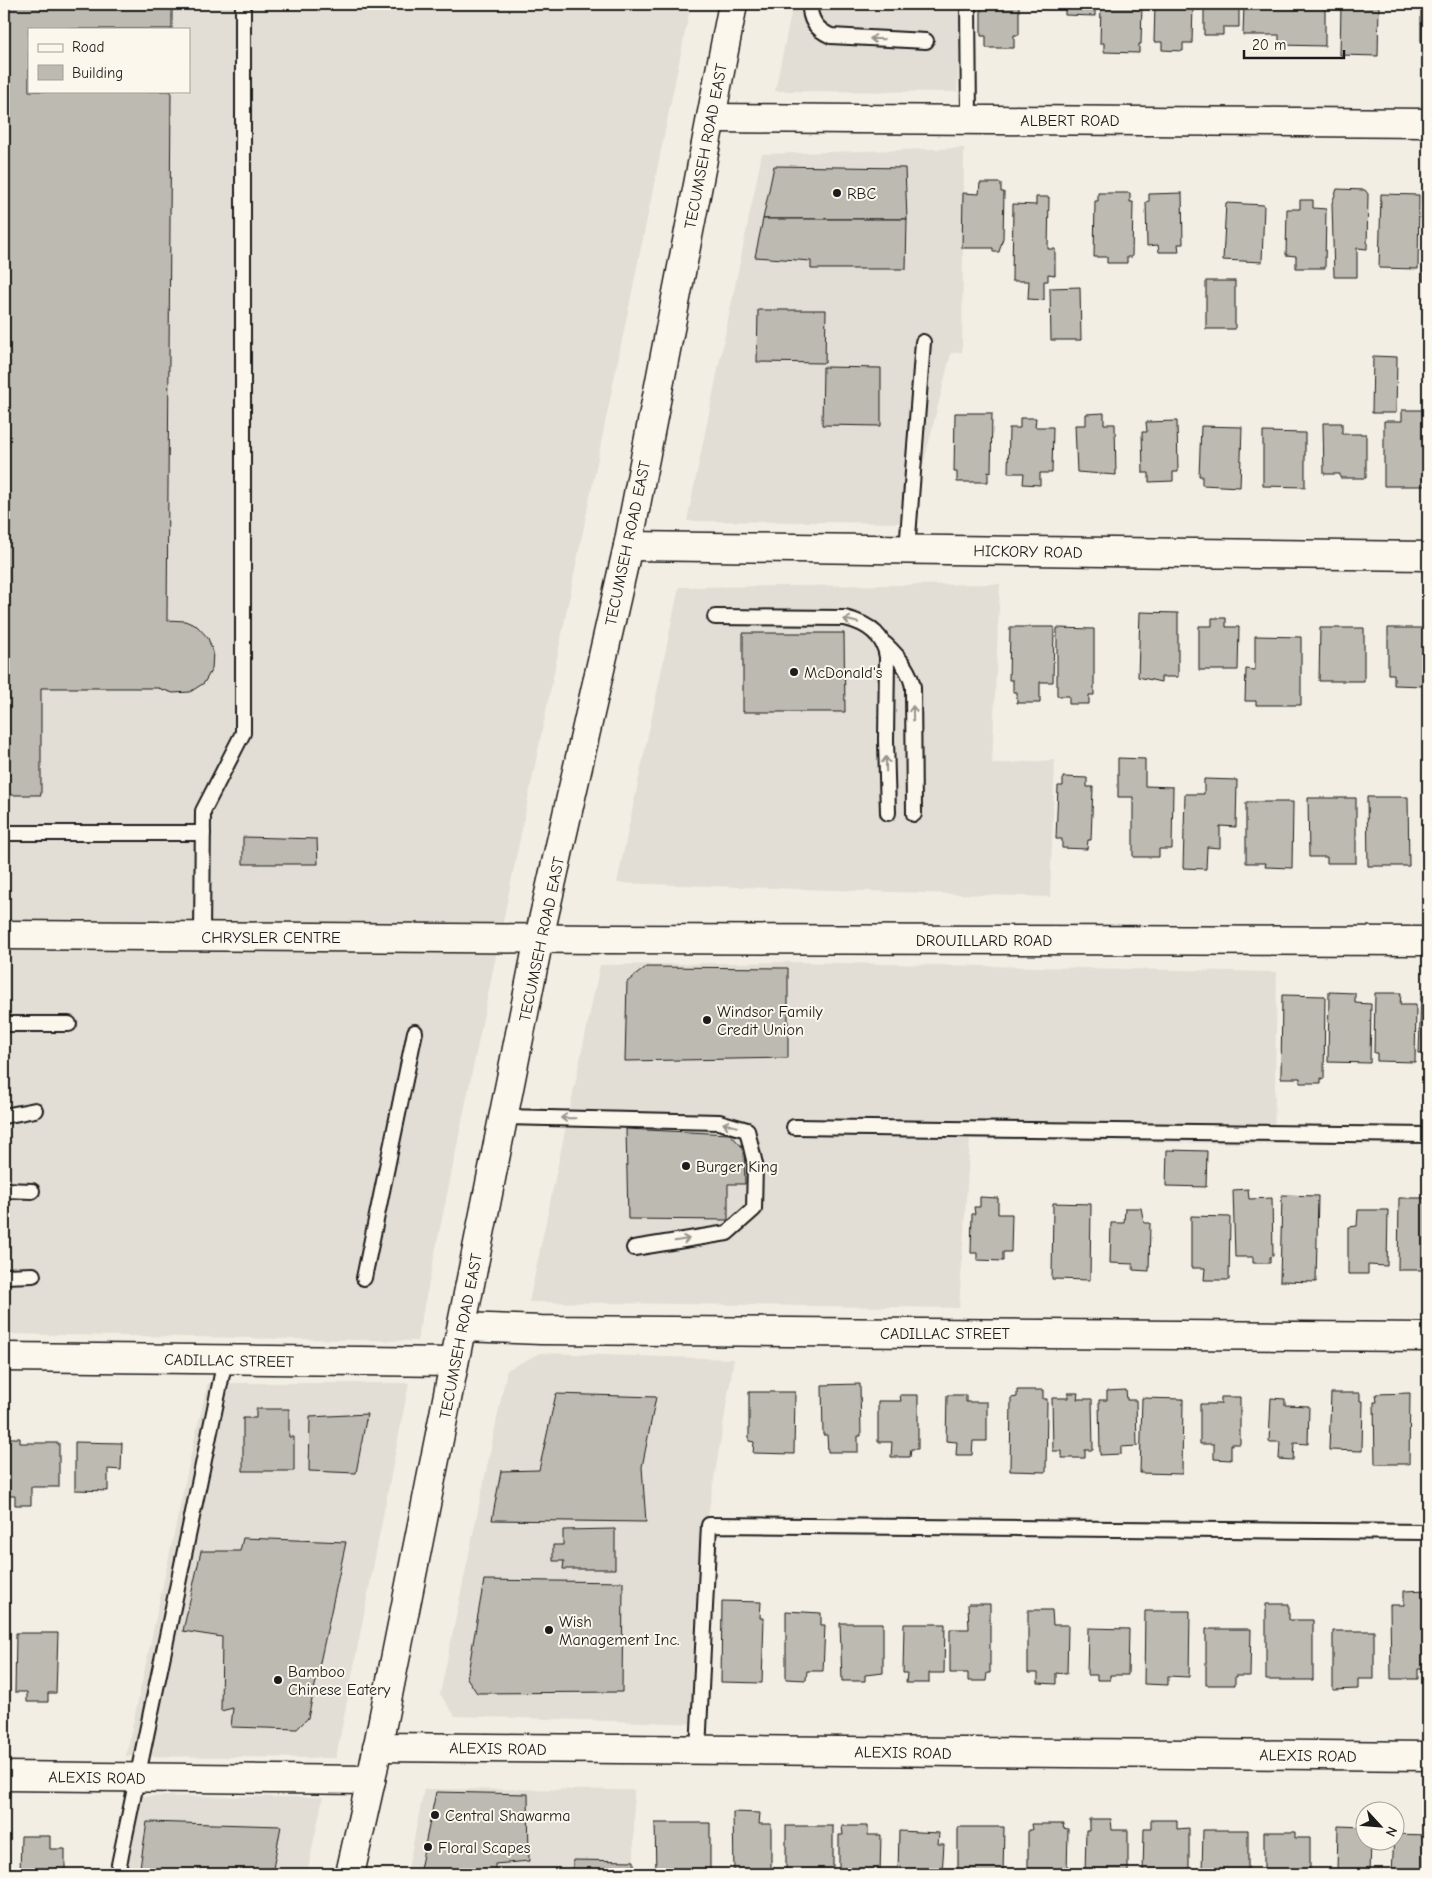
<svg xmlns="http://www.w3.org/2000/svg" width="1432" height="1878" viewBox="0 0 1432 1878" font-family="'Comic Neue',sans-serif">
	<rect width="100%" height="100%" fill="#f2eee4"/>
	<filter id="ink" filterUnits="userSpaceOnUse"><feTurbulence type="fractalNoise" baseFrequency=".02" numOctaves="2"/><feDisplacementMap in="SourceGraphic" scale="10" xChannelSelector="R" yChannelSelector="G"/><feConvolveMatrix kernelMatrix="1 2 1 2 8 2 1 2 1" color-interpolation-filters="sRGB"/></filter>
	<g filter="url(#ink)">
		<g fill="#e2ded5" fill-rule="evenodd">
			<path d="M4 4H691L417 1341 4 1334ZM29 29H189V91H29Z"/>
			<path d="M793 4H962L957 92 775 91Z"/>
			<path d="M964 148 962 352 951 353 909 523 687 521 762 154Z"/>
			<path d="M1000 584 992 764 1055 760 1050 897 617 883 679 587Z"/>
			<path d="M788 962 1277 972 1274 1144 970 1139 959 1308 529 1302 600 965Z"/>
			<path d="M540 1353 734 1359 706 1528 705 1724 455 1716 440 1694 507 1370Z"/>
			<path d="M208 1383H409L336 1758 126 1756 194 1441Z"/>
			<path d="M424 1789 634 1790V1874H407Z"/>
			<path d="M128 1796 323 1797 307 1874H112Z"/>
		</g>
		<g fill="#bdbab1" stroke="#1c1c1c">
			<path d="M4 4H172V29H29V91H171L167 620 185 621 197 626 208 638 213 652 212 669 204 683 190 692 173 693 158 688H41V795H4Z"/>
			<path d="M981 4H1019V35H1014V48H986V36H981Z"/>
			<path d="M1062 4H1098V6H1095V16L1065 15V6H1062Z"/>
			<path d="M1101 4H1142L1141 44H1139V53L1104 52V43H1100Z"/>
			<path d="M1155 4H1193L1192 43H1183V51L1162 50V42H1154Z"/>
			<path d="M1204 4H1239V27H1223V35H1204Z"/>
			<path d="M1244 4H1325V46L1279 45V35H1243Z"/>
			<path d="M1341 4H1379L1378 56 1340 55Z"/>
			<rect x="1421" y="4" width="7" height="37"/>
			<path d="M774 166 905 168 907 219H763Z"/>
			<path d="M980 183H1001V192H1004L1003 238 999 252H993V248H962L963 193 979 194Z"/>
			<path d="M1337 189 1365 190 1368 194 1367 249 1357 248V277H1334L1332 203Z"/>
			<path d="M1098 193H1130V202H1133L1132 257H1127V263H1107V257H1094L1095 201H1098Z"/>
			<path d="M1182 193 1183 244H1178L1179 252H1159L1158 245 1147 246 1146 202 1149 201V194Z"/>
			<path d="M1381 194 1419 195 1418 269 1379 268Z"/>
			<path d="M1036 197H1049L1048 249H1055V275L1048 274V281H1044V300L1028 299 1029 281H1012L1013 204 1036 205Z"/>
			<path d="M1300 200H1313V208L1326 209 1325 268H1296V256L1286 255 1287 209H1300Z"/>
			<path d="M1425 202H1428V281H1423Z"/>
			<path d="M1226 203 1264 205 1262 262 1223 260Z"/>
			<path d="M763 219H907L906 269H811V261L755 257Z"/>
			<rect x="1206" y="281" width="29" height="48"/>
			<path d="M1080 287 1081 340H1051L1050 288Z"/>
			<path d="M758 310H826L825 363 757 362Z"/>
			<path d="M1373 356 1397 357 1396 413H1372Z"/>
			<path d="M823 367 881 368V426L822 425Z"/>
			<path d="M1402 410H1427V486H1384V421H1402Z"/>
			<path d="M955 413H992L991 473 988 472V482H957V472H954Z"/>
			<path d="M1104 413V424H1115L1116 475 1077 472 1075 425H1086V414Z"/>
			<path d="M1020 418H1036L1035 427H1053L1052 473H1040V485L1023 484 1024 473H1008L1009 428H1020Z"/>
			<path d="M1177 421 1178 472H1173V481L1149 482V473H1143L1142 432H1147L1146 422Z"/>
			<path d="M1323 423H1342V434H1366V478H1340V474H1324Z"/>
			<path d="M1201 426 1242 427 1240 487 1202 485V476H1199Z"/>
			<path d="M1263 432 1305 433V487L1263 486Z"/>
			<path d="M1140 612 1178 613V677H1161V682L1138 677Z"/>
			<path d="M1212 618H1226V627H1239L1238 670H1199V626H1212Z"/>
			<path d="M1010 627H1054L1053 682H1040V703H1017V692H1013V680H1009Z"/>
			<path d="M1057 628 1094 629V695H1089V704H1069V696H1057Z"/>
			<path d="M1320 628H1364V681H1319Z"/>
			<path d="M1388 628H1428V674H1424V686L1394 685V674H1388Z"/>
			<path d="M743 633H844L845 712H743Z"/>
			<path d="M1255 636 1301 637V705H1256V701H1245L1246 669 1255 670Z"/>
			<path d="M1118 758 1145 759V786L1173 787 1172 849H1159V857H1133V797H1118Z"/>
			<path d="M1063 777 1087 778V787H1093L1091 840H1088L1087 849 1062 848V839H1056L1058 786H1063Z"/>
			<path d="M1204 779 1237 780 1236 827 1220 826V848L1207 847 1206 869 1183 868 1185 794H1204Z"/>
			<path d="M1367 797H1408L1409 866H1368Z"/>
			<path d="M1308 798H1356V863H1327V857H1309Z"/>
			<path d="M1246 802H1293L1292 868 1265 867 1266 863H1246Z"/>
			<path d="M243 837 317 839 318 864H243Z"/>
			<path d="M646 967 788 968V1058L625 1061 627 982Z"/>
			<path d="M1329 992 1355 993V1003L1371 1004 1370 1063 1328 1062Z"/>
			<path d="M1375 993H1401L1400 1005H1416L1415 1062 1377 1061V1053H1374Z"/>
			<path d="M1421 994H1428V1056L1419 1053Z"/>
			<path d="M1282 995 1325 996 1324 1079 1321 1078V1083H1300V1078H1281Z"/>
			<path d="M626 1129 730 1134 744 1149 745 1184H728V1220L628 1219Z"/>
			<path d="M1167 1150 1207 1151 1206 1187 1166 1186Z"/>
			<path d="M1248 1189 1249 1199 1272 1198 1273 1256 1270 1257V1263H1253V1257H1235L1233 1190Z"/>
			<path d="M1282 1195 1318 1196 1316 1282 1280 1281Z"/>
			<path d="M980 1197 998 1198V1214H1012L1011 1252H1003V1261L977 1260V1253H971L972 1214H975L974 1207H980Z"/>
			<path d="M1399 1198H1428V1270H1398Z"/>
			<path d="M1053 1203 1091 1204 1090 1280 1052 1279Z"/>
			<path d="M1125 1208H1141L1144 1223H1150L1149 1271 1133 1270V1264L1110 1263 1111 1223H1124Z"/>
			<path d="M1358 1210H1388L1387 1266 1368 1265V1274H1348V1227L1357 1226Z"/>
			<path d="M1191 1216 1230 1217 1229 1280H1204L1205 1268H1191Z"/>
			<path d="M860 1384 861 1436H858V1452H828L827 1435H823L822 1385Z"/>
			<path d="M1017 1390H1043V1399H1047L1046 1472 1010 1471 1011 1398 1017 1397Z"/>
			<path d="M1126 1390 1127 1400H1136L1137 1446 1121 1447V1454L1100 1455 1099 1400H1107V1391Z"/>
			<path d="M749 1392H795L794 1454 753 1453 754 1442 749 1441Z"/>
			<path d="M1068 1393H1078L1077 1399H1092L1093 1450H1085V1458H1062V1451H1053L1052 1398H1068Z"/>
			<path d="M1331 1393H1360V1401H1363L1362 1451 1329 1450Z"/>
			<path d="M1410 1393 1409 1464H1375L1374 1402H1377L1376 1394Z"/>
			<path d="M1428 1393V1466H1425L1424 1401H1428Z"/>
			<path d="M556 1394 656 1397 642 1467 646 1522 492 1520 501 1471 539 1470Z"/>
			<path d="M900 1395H918V1449H911L910 1457H891L892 1442H878V1401H901Z"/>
			<path d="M947 1395H966V1402H987V1441H973L972 1455H956L957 1442 946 1441Z"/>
			<path d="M1221 1397H1240V1444H1231V1460L1214 1459V1444H1200V1404H1221Z"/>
			<path d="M1142 1398 1183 1399 1182 1474 1140 1473Z"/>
			<path d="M1271 1398 1285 1399V1405L1309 1406 1308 1444 1294 1443 1293 1460 1279 1459 1280 1442H1269Z"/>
			<path d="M256 1409H289V1437H294V1471H243V1418H256Z"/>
			<path d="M367 1414 356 1473 309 1471 310 1417Z"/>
			<path d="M4 1438H20V1443H59V1487H31V1505H15V1496H4Z"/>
			<path d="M75 1442 122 1443 121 1470 108 1469V1491L75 1490Z"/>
			<path d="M615 1529V1569H563L564 1561H553V1545H563V1530Z"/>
			<path d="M243 1538 346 1542 308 1718 297 1729 231 1727 233 1708 221 1711 222 1637 183 1631 201 1551H240Z"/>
			<path d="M484 1580 623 1582 622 1692 477 1693 467 1678Z"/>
			<path d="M1428 1590V1669H1418V1679H1391L1390 1605H1404V1591Z"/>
			<path d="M722 1601 761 1602 760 1618H764L762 1683 721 1682Z"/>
			<path d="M968 1604H990V1673H987L986 1681H968V1673H950V1629H969Z"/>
			<path d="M1266 1604H1289V1620H1313V1680H1266Z"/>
			<path d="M1028 1610H1052L1053 1625H1068L1067 1674 1056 1673V1684L1038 1683V1673H1028Z"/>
			<path d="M786 1611 821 1613V1625H825L823 1671H807L806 1680 786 1679Z"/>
			<path d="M1145 1611H1190L1189 1677 1168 1676V1685L1144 1684Z"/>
			<path d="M840 1623H883V1673L865 1675V1681H842Z"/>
			<path d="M904 1624H945L944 1673H929V1683H906L907 1673H903Z"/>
			<path d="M1088 1628 1129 1629 1128 1675H1110V1680H1097V1675H1087Z"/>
			<path d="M1206 1629H1251L1250 1676H1235V1685H1206Z"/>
			<path d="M1333 1631H1374V1679H1358V1689L1333 1690Z"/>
			<path d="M16 1633H58L56 1693H48V1702H27V1692H15Z"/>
			<path d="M436 1792 528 1794 529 1861 495 1864V1874H419Z"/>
			<path d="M733 1812 760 1813 759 1824H771V1874H734Z"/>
			<path d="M1089 1819H1111L1112 1830H1128V1874H1085L1086 1830H1089Z"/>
			<path d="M1151 1820H1177V1829L1189 1828V1874H1143L1144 1828H1151Z"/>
			<path d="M147 1822 281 1826 272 1874H139Z"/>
			<path d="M655 1823H710V1874H656Z"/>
			<path d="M1031 1824H1064L1063 1828 1068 1829 1067 1874H1028V1830H1032Z"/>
			<rect x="786" y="1826" width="47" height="48"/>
			<path d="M842 1826H868V1835H881L880 1874H839V1835H843Z"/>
			<path d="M1338 1826 1364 1827V1840H1371L1370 1874H1330V1872H1337Z"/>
			<path d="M958 1827H1004L1003 1874H958Z"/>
			<path d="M1203 1830H1248V1874H1202Z"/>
			<path d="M899 1831 939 1833 938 1844H944L942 1874H898Z"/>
			<path d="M1264 1832H1295V1838H1310V1874H1264Z"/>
			<path d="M1394 1834 1428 1835V1874H1392Z"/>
			<path d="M21 1836H50V1849H65V1874H20Z"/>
			<path d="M573 1860 634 1861V1874H573Z"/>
		</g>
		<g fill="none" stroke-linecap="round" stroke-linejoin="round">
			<defs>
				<g id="service">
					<path d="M810 4C809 20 817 30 831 36L926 41"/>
					<path d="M968 4 969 119"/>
					<path d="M907 550 923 342"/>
					<path d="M715 617 845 618C866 623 884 634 887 657L886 740 888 813"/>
					<path d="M885 644C897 655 910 671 913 687L914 814"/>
					<path d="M4 833H203"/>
					<path d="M202 936 203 811 243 733V4"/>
					<path d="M4 1024H69"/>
					<path d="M4 1116 35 1110"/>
					<path d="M504 1117 719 1122 747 1130 755 1164 754 1209 727 1233 634 1248"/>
					<path d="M794 1127 1428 1135"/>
					<path d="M4 1190 32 1191"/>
					<path d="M4 1276 33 1275"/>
					<path d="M364 1278 415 1032"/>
					<path d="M698 1750 709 1525 1428 1532"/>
					<path d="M117 1874 225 1360"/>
				</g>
				<g id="minor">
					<path d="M711 118 1428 123"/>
					<path d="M628 546 1428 556"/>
					<path d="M462 1327 541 1330 1428 1337"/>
					<path d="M4 1357 454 1362"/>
					<path d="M377 1747 1428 1756"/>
					<path d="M4 1776 371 1780"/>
				</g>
				<path id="tertiary" d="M4 935 608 939 1428 941"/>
				<path id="secondary" d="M350 1874 371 1780 539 938 628 546 733 4"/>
			</defs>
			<use href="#service" stroke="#1c1c1c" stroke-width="18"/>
			<use href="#minor" stroke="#1c1c1c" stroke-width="31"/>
			<use href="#tertiary" stroke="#1c1c1c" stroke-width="31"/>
			<use href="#secondary" stroke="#1c1c1c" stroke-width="31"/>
			<use href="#service" stroke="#fbf7ec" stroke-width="14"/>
			<use href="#minor" stroke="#fbf7ec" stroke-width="28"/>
			<use href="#tertiary" stroke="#fbf7ec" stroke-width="28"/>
			<use href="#secondary" stroke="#fbf7ec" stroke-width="28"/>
		</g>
		<defs><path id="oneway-shaft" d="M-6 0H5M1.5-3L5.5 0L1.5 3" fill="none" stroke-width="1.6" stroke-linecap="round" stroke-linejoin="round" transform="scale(1.25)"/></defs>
		<g stroke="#97948e">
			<use href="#oneway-shaft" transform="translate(877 39) rotate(-178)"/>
			<use href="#oneway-shaft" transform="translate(851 621) rotate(-166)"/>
			<use href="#oneway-shaft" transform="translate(913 713) rotate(-91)"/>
			<use href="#oneway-shaft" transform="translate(886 764) rotate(-91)"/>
			<use href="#oneway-shaft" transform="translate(568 1118) rotate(-179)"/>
			<use href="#oneway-shaft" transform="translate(730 1125) rotate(-166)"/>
			<use href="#oneway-shaft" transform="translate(682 1240) rotate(-9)"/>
		</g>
	</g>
	<g fill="#1c1c1c" stroke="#fbf7ec" stroke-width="2">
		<circle cx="837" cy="193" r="5"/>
		<circle cx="794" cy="672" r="5"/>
		<circle cx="707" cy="1020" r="5"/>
		<circle cx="686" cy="1166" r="5"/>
		<circle cx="549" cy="1630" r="5"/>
		<circle cx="278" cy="1680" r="5"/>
		<circle cx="435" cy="1815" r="5"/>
		<circle cx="428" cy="1847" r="5"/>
	</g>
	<g text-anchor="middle" stroke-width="4" stroke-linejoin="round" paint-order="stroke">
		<g font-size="16" fill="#1c1c1c" stroke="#fbf7ec">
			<text x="1070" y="126">ALBERT ROAD</text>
			<text transform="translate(705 146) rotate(-79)" y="6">TECUMSEH ROAD EAST</text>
			<text transform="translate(627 543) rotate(-78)" y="6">TECUMSEH ROAD EAST</text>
			<text transform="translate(1028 551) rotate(1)" y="6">HICKORY ROAD</text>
			<text x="271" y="943">CHRYSLER CENTRE</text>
			<text transform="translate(541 939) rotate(-78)" y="6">TECUMSEH ROAD EAST</text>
			<text x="984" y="946">DROUILLARD ROAD</text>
			<text x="945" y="1339">CADILLAC STREET</text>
			<text transform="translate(460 1336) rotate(-79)" y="6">TECUMSEH ROAD EAST</text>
			<text transform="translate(229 1360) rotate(1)" y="6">CADILLAC STREET</text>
			<text transform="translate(498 1748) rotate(1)" y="6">ALEXIS ROAD</text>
			<text transform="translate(903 1752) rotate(1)" y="6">ALEXIS ROAD</text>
			<text transform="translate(1308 1755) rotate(1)" y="6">ALEXIS ROAD</text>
			<text transform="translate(97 1777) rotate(1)" y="6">ALEXIS ROAD</text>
		</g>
		<g font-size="16" fill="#1c1c1c" stroke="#fbf7ec" text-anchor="start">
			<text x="847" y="199">RBC</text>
			<text x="804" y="678">McDonald's</text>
			<text x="717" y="1017">Windsor Family<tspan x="717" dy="18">Credit Union</tspan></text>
			<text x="696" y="1172">Burger King</text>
			<text x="559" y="1627">Wish<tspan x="559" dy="18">Management Inc.</tspan></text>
			<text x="288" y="1677">Bamboo<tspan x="288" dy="18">Chinese Eatery</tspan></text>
			<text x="445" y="1821">Central Shawarma</text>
			<text x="438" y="1853">Floral Scapes</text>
		</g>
	</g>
	<rect width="1432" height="1878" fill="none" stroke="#fbf7ec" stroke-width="20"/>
	<rect x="10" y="10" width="1412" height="1858" fill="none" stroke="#1c1c1c" stroke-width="2" filter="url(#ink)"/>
	<rect x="28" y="28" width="162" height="65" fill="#fbf7ec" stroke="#a29f99"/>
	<rect x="38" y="44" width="25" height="8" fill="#fbf7ec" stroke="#a29f99"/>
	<text x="72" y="52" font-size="15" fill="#1c1c1c">Road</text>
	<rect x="38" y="65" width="25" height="15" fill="#bdbab1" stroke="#a29f99"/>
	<text x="72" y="78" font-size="15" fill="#1c1c1c">Building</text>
	<g transform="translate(1380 1826) rotate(116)"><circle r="24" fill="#fbf7ec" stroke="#a29f99"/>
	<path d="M0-4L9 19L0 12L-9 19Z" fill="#1c1c1c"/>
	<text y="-8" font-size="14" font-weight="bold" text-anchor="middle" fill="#1c1c1c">N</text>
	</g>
	<path d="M1244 50v8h100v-8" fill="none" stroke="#1c1c1c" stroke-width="2.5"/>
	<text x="1252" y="50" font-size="15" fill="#1c1c1c" stroke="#fbf7ec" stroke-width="4" paint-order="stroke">20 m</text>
</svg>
